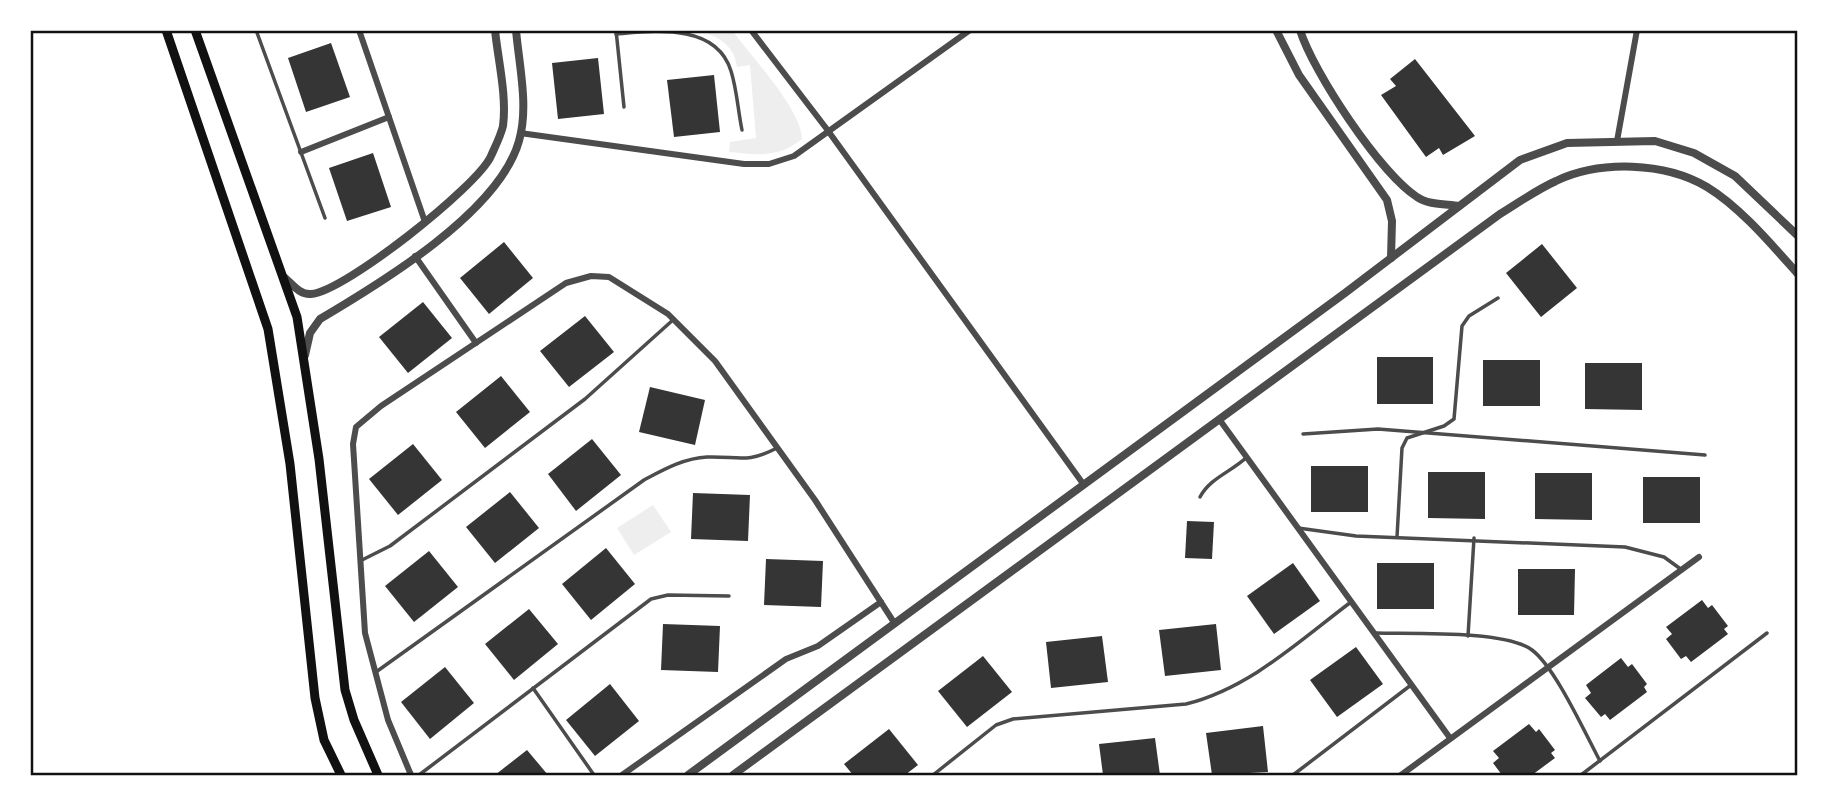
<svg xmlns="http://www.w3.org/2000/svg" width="1827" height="805" viewBox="0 0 1827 805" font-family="Commissioner,sans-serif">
	<rect width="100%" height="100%" fill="#fff"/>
	<g fill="#eee">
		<path d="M698 30H732C750 55 802 110 802 139 778 158 758 155 729 152L730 142 756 138 750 65 737 67C734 44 718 37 698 30Z"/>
		<path d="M653 505 671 532 634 555 617 528Z"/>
	</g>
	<g fill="#353535">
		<path d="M331 43 350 97 306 112 288 58Z"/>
		<path d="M598 58 604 114 558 119 552 63Z"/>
		<path d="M1415 59 1475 136 1443 155 1439 148 1426 157 1381 95 1396 86 1390 79Z"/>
		<path d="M714 75 720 132 674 137 667 80Z"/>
		<path d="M373 153 391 207 347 221 329 168Z"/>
		<path d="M504 242 533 278 489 314 460 278Z"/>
		<path d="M1542 244 1577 288 1541 317 1506 273Z"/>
		<path d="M423 302 452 338 408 373 379 337Z"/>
		<path d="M585 316 614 352 569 387 540 351Z"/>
		<rect x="1377" y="357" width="56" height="47"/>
		<rect x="1483" y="360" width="57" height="46"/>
		<path d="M1585 363H1642V410L1585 409Z"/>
		<path d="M501 376 530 412 485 448 456 412Z"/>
		<path d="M650 387 705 400 695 445 639 432Z"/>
		<path d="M592 439 621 475 576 511 548 474Z"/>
		<path d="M413 444 442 480 398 515 369 479Z"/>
		<rect x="1311" y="466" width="57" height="46"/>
		<path d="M1428 472H1485V519L1428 518Z"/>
		<path d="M1535 473H1592V520L1535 519Z"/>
		<rect x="1643" y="477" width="57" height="46"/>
		<path d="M510 492 539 528 495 563 466 527Z"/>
		<path d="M693 493 750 495 748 541 691 539Z"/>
		<path d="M1187 521 1214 522 1212 559 1185 558Z"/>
		<path d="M606 548 635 584 591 620 562 584Z"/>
		<path d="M429 551 458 587 414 622 385 586Z"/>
		<path d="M766 559 823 561 821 607 764 605Z"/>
		<path d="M1293 563 1320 601 1274 634 1247 596Z"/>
		<rect x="1377" y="563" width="57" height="46"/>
		<path d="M1518 569H1575L1574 615H1518Z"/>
		<path d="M1702 600 1708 608 1712 605 1728 626 1724 629 1728 634 1691 662 1686 656 1681 659 1666 639 1672 634 1666 627Z"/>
		<path d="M529 609 558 644 514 680 485 644Z"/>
		<path d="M663 624 720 626 718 672 661 670Z"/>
		<path d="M1216 624 1221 670 1165 676 1159 630Z"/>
		<path d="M1102 636 1108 682 1051 688 1046 642Z"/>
		<path d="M1356 647 1383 684 1337 717 1310 680Z"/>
		<path d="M983 656 1012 692 967 727 938 691Z"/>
		<path d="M1621 658 1628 667 1632 664 1647 684 1644 687 1647 692 1610 720 1605 714 1601 717 1585 698 1591 693 1586 685Z"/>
		<path d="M445 667 474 703 430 739 401 702Z"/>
		<path d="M610 684 639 721 595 756 566 720Z"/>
		<path d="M1529 724 1536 732 1539 729 1555 750 1551 753 1555 758 1532 775H1502L1493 763 1499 758 1493 751Z"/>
		<path d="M1263 726 1268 772 1212 775 1206 733Z"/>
		<path d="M889 729 918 765 905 775H853L844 764Z"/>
		<path d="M1155 738 1160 775H1103L1099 744Z"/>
		<path d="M527 750 548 775H495Z"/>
	</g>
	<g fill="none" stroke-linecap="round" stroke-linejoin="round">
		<g stroke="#4c4c4c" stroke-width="3.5">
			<path d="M256 30 325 218"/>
			<path d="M616 30 624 107"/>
			<path d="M616 34C655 31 716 23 731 71 737 90 738 111 742 130"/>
			<path d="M1303 434 1378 429 1705 455"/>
			<path d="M1200 497C1210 478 1231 472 1247 457"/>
			<path d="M1298 528 1356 536 1625 547 1664 557 1682 570"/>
			<path d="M1397 537 1402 448 1407 438 1444 426 1454 419 1462 326 1469 316 1498 298"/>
			<path d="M360 561 390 546 585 399 674 319"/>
			<path d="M1376 633C1410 634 1506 630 1532 650 1555 667 1585 733 1600 761"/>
			<path d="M1468 636 1474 538"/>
			<path d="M376 672 644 480C663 470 684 458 707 457 739 456 746 464 777 448"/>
			<path d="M533 688 594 775"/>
			<path d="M419 775 651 599 668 595 729 596"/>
			<path d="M933 775 996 725 1013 719 1186 704C1250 688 1299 641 1351 602"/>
			<path d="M1293 775 1411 685"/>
			<path d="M1581 775 1767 633"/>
		</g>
		<g stroke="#4c4c4c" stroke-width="6">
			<path d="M359 30 425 222"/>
			<path d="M751 30 826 128 1084 485"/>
			<path d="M520 133 744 164H769L794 156 970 30"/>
			<path d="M1617 141 1637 30"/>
			<path d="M301 152 389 117"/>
			<path d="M415 256 476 343"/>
			<path d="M1219 419 1450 738"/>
			<path d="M411 775 388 720 365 633 353 444 356 427 381 406 566 283 591 276 609 277 668 314 715 361 815 500 895 624"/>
			<path d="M622 775 786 659 818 646 881 602"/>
			<path d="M1401 775 1699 557"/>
		</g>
		<g stroke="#4c4c4c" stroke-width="8">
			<path d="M1276 30 1299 75 1387 200 1392 221 1391 258"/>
			<path d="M1300 30C1313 72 1380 173 1417 197 1428 205 1446 204 1459 206"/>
			<path d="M285 278C293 285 300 295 311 294 344 292 478 186 491 156 495 147 501 135 503 126 507 96 498 60 495 30"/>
			<path d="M305 355 310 333 320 319C381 283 499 212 519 141 529 107 519 65 516 30"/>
			<path d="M688 775 1345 293 1520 160 1567 143 1655 141 1694 153 1735 176 1797 235"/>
			<path d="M733 775 1500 214C1518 203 1536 190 1556 181 1600 160 1665 162 1707 187 1740 207 1772 245 1797 273"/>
		</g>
		<g stroke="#111" stroke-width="9">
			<path d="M166 30 268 329 290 464 315 698 324 740 341 775"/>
			<path d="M195 30 297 317 319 459 345 690 354 720 378 775"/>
		</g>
	</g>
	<rect width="1827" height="805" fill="none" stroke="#ffffff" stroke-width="63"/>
	<rect x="32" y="32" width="1764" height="742" fill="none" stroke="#111" stroke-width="2.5"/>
</svg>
